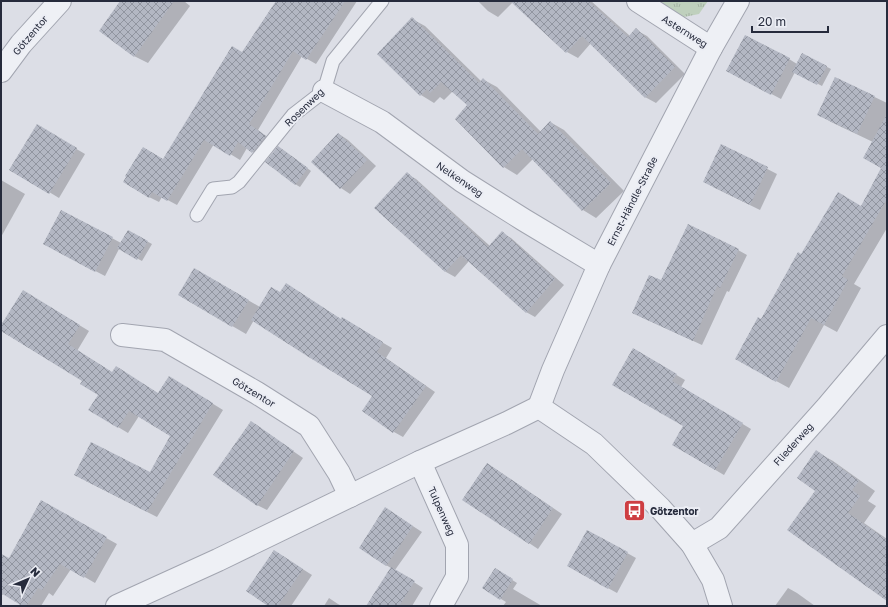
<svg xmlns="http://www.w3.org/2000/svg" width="888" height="607" viewBox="0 0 888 607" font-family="'Golos Text',sans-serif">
	<defs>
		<pattern id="park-tufts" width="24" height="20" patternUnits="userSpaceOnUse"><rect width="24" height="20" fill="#bfd0bd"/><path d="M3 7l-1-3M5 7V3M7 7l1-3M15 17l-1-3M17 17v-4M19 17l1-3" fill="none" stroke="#a4b3a3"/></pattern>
		<pattern id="building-cross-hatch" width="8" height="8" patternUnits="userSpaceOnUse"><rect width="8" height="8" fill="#b3b7c3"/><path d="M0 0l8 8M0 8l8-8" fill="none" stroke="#9195a0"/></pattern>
	</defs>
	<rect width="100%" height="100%" fill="#dcdee6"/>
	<path fill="url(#park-tufts)" d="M658 1H708L699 14 684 17Z"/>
	<g fill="#0003">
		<path d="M121 1H184L190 6 148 63 134 56Z"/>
		<path d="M277 1H357L316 64 302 56 258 130 274 142 262 157 247 148 240 160 214 144 177 205 162 197 159 202 149 197 164 160 242 53Z"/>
		<path d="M478 1H591L630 36 636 30 647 36 685 74 656 103 645 97 591 43 578 58 567 52 513 2 498 17 488 11Z"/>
		<path d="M412 19 425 26 482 82 484 80 497 87 541 132 550 122 564 130 624 191 596 218 583 210 533 159 517 175 504 167 468 105 453 91 444 100 440 97 434 103 421 95 378 54Z"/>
		<path d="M802 54 831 69 822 86 795 72 781 99 737 76 789 59 797 64Z"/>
		<path d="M835 78 887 103V228L854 284 861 288 837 332 824 325 789 388 736 359 762 321 801 255 862 207 882 168 873 142 831 122 818 114Z"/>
		<path d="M46 131 85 154 59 198 11 169Z"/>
		<path d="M339 134 348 140 376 166 350 194 341 188 313 162Z"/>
		<path d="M722 146 777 174 760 210 713 187Z"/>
		<path d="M283 150 311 171 300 187 295 184Z"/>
		<path d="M407 174 416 179 490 246 502 233 511 238 564 285 535 317 526 312 469 261 455 277 446 272 376 208Z"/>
		<path d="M1 180 25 194 1 237Z"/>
		<path d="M62 211 121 243 128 231 152 244 142 261 119 249 105 276 53 249Z"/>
		<path d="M738 250 747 255 729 292 727 291 702 345 643 318 633 313 662 281Z"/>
		<path d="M194 269 260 307 341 320 342 319 392 348 386 358 435 392 403 437 394 432 363 411 374 396 254 320 246 334 179 295Z"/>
		<path d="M33 297 89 331 77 351 113 373 159 394 179 383 223 410 157 517 86 481 150 474 171 436 139 416 128 433 118 427 99 395 83 381 1 330V327Z"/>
		<path d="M634 350 685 380 681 387 751 429 724 475 673 445 684 425Z"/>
		<path d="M260 428 303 458 267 510 257 505Z"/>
		<path d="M817 452 833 461 875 491 868 501 876 506 864 523 887 539V599L816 491Z"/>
		<path d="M488 464 562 514 538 549 529 543Z"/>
		<path d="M47 505 117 544 95 583 71 569 53 596 49 593 41 606H24L4 593 3 595 1 594V554L9 559Z"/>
		<path d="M385 508 422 532 395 570 423 588 412 606H368L391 568 386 565Z"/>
		<path d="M588 531 636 558 617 593 568 566Z"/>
		<path d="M274 551 312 575 291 606H270Z"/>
		<path d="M495 569 517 583 513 589 542 606H503L506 602 483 588Z"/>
		<path d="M788 588 797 593 815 606H775Z"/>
		<path d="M329 598 338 604 342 606H324Z"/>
	</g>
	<g fill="url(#building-cross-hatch)">
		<path d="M120 1H174L134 57 99 31Z"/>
		<path d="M276 1H345L306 60 293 51 249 124 266 136 252 153 238 142 230 156 204 140 167 201 152 192 149 198 123 182 126 177 125 176 143 147 163 159 232 46 242 52Z"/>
		<path d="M510 1H588L628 37 636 28 675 67 645 98 582 36 566 53Z"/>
		<path d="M412 17 479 83 483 78 538 134 550 121 611 183 582 211 522 149 503 168 455 119 467 105 441 82 430 93 427 89 420 96 377 54Z"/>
		<path d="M745 35 790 58 771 95 726 71Z"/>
		<path d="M802 53 827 66 817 85 792 72Z"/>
		<path d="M835 77 875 96 857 134 817 115Z"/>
		<path d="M887 114V199L842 276 848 280 824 325 811 318 776 382 735 359 758 317 761 319 798 252 801 254 838 192 861 206 881 168 863 158Z"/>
		<path d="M37 124 77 148 49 194 9 170Z"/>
		<path d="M338 133 367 160 340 189 311 162Z"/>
		<path d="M721 144 768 167 750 205 703 182Z"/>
		<path d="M278 146 308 168 295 185 265 162Z"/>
		<path d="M407 172 488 247 502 231 555 279 526 313 461 255 445 272 374 208Z"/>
		<path d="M61 210 113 237 95 272 43 244Z"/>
		<path d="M688 224 739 249 720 288 717 286 693 341 632 313 649 275 661 280Z"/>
		<path d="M128 230 148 241 137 260 117 248Z"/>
		<path d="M194 268 249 300 232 327 178 295Z"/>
		<path d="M286 283 341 319 342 317 383 342 377 352 426 386 393 433 362 411 372 396 307 356 251 320 271 287 280 292Z"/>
		<path d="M23 290 80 325 68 344 112 372 116 366 158 393 169 376 213 403 147 512 74 475 91 442 150 472 170 436 129 411 118 428 88 410 98 395 80 384 82 381 1 331V325Z"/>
		<path d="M633 348 677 374 672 381 743 423 715 470 672 445 683 426 612 385Z"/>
		<path d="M251 421 294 451 257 506 213 475Z"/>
		<path d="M816 450 859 481 852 490 860 496 848 513 887 540V601L787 530 815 491 797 478Z"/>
		<path d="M487 463 553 508 529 544 462 500Z"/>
		<path d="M41 500 107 537 84 578 60 564 42 590 38 588 26 606H22L1 593V554L9 558Z"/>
		<path d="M385 507 413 526 386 566 359 548Z"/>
		<path d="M587 530 628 552 608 589 567 566Z"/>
		<path d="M274 550 303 569 278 606H268L246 591Z"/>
		<path d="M391 567 415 581 399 606H366Z"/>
		<path d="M495 568 513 579 500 600 482 588Z"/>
	</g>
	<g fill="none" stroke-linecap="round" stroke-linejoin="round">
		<defs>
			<path id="lane" d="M197 215 213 189 232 187 239 182 293 115 324 91 333 61 382 1"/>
			<g id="street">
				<path d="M638 1 711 48"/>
				<path d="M1 71 21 44 60 1"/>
				<path d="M324 91 382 122 462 181 524 220 599 265"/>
				<path d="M122 335 165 340 257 393 309 426 339 473 350 496"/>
				<path d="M539 407 553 370 599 265 711 48 738 1"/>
				<path d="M539 407 594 444 660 508 692 544 713 580 721 606"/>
				<path d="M420 462 457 545V577L441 606"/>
				<path d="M692 544 719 528 827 407 887 336"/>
				<path d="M117 606 218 560 420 462 507 423 539 407"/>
			</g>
		</defs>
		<use href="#lane" stroke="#a2a5b0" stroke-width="15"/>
		<use href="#street" stroke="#a2a5b0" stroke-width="24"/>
		<use href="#lane" stroke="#eef0f5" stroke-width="13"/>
		<use href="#street" stroke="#eef0f5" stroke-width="22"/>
	</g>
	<defs>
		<symbol id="bus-square" viewBox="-11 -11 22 22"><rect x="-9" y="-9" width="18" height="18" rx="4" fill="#ce3e42" stroke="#ebedf4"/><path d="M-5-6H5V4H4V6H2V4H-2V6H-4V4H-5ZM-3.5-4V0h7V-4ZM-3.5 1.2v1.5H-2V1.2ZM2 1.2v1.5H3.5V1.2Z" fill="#fff"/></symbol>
	</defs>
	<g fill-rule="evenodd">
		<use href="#bus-square" x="622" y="498" width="25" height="25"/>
	</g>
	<g text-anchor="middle" stroke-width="4" stroke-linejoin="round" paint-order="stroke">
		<g font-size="10" fill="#262b3c" stroke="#ebedf4">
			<text transform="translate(685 31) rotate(32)" y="4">Asternweg</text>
			<text transform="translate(30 35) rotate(-50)" y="4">Götzentor</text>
			<text transform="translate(304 107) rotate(-44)" y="4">Rosenweg</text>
			<text transform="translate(460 179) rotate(34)" y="4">Nelkenweg</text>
			<text transform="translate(632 201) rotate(-63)" y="4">Ernst-Händle-Straße</text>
			<text transform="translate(254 392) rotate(31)" y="4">Götzentor</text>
			<text transform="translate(793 444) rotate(-48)" y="4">Fliederweg</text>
			<text transform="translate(442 511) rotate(66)" y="4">Tulpenweg</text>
		</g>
		<g font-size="10" font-weight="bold" fill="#262b3c" stroke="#ebedf4" text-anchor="start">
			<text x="650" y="515">Götzentor</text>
		</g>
	</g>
	<rect width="888" height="607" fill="none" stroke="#262b3c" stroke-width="4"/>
	<g transform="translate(28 579) rotate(46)" stroke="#ebedf4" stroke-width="3" paint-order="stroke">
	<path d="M0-3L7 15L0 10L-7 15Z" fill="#262b3c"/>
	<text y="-6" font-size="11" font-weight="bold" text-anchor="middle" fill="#262b3c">N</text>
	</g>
	<path d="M752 26v6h76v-6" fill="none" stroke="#262b3c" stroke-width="2"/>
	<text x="758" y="26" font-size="12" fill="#262b3c" stroke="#ebedf4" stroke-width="3" paint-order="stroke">20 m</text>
</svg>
